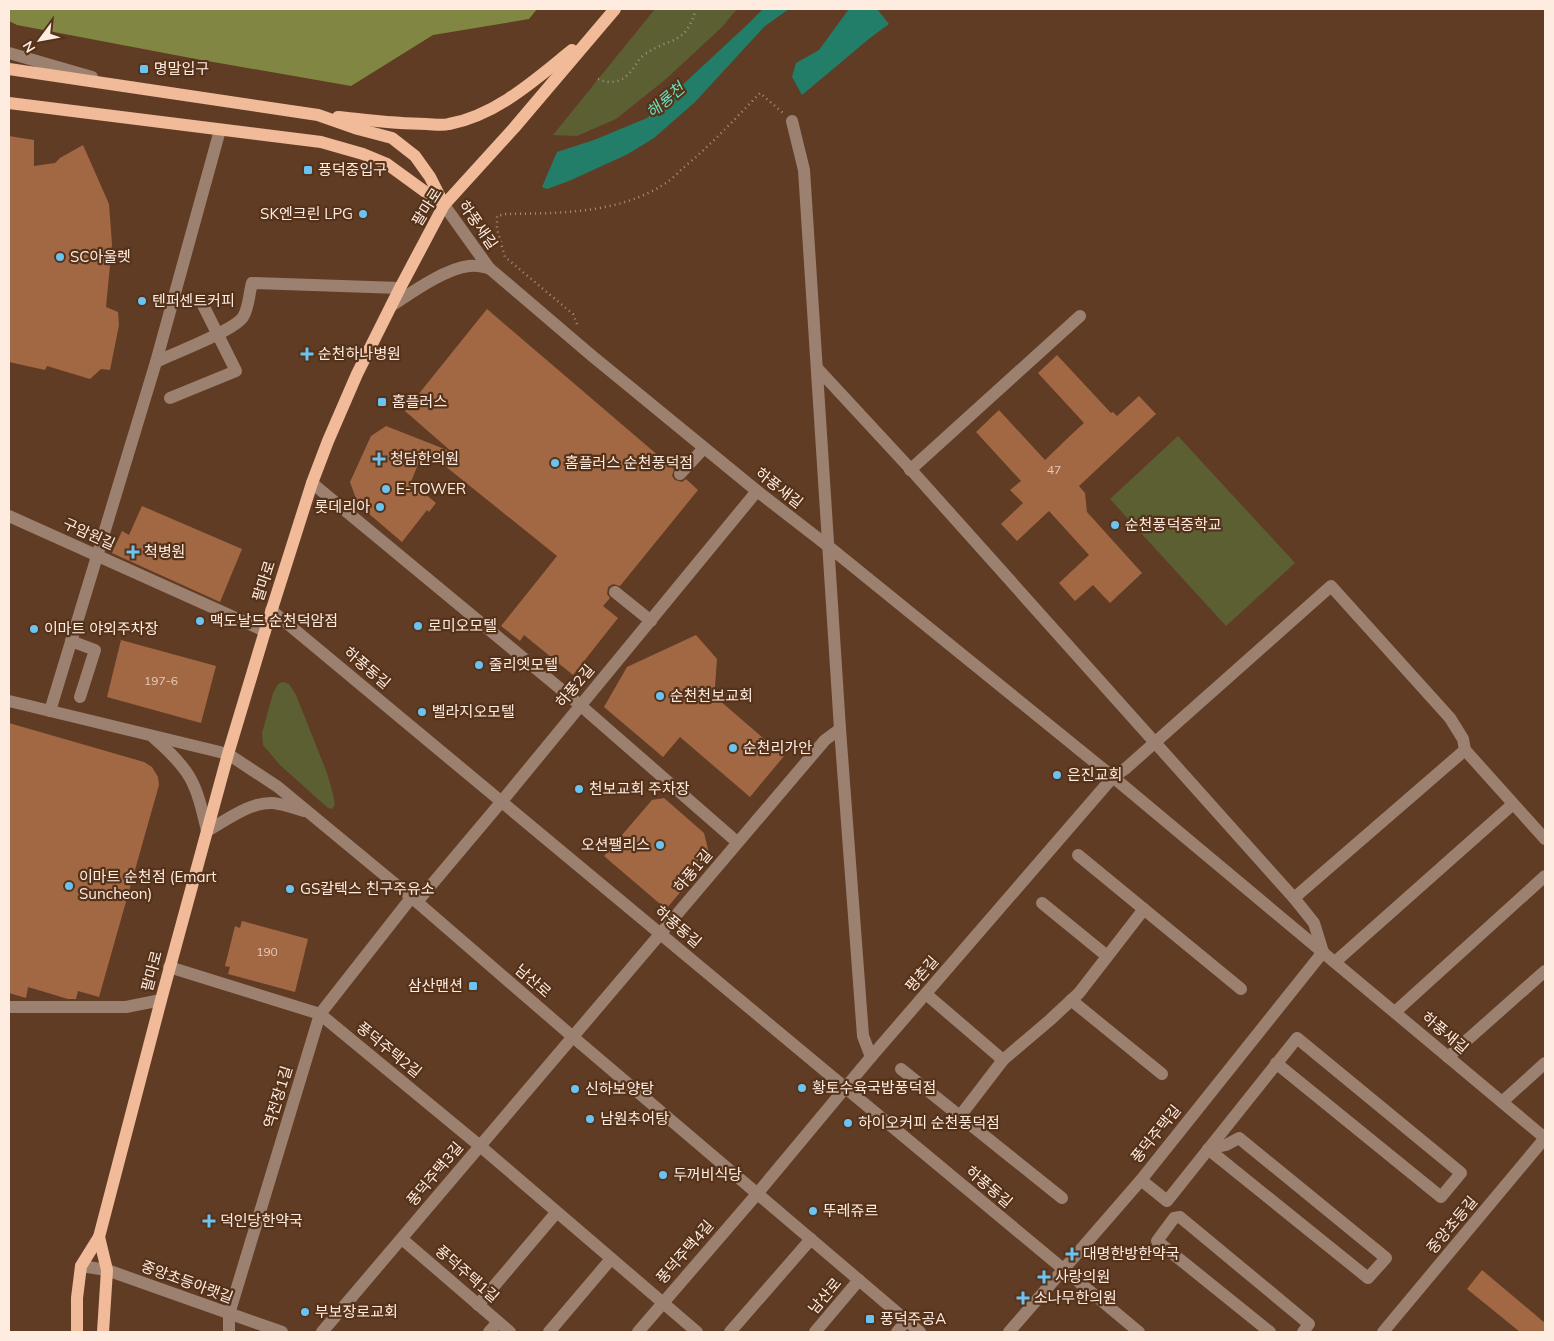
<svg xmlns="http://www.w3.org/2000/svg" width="1554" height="1341" viewBox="0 0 1554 1341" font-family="Mulish,'Noto Sans KR',sans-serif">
	<rect width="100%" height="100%" fill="#613c25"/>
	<g fill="#5b5f32">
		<path d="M655 9H737L722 27 666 79 616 119 577 136 553 135Z"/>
		<path d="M1178 436 1295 563 1226 626 1110 499Z"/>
		<path d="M283 682 289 684 296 695 327 773 333 794 335 805 332 809 328 808 280 765 263 745 262 733 273 693 278 684Z"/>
	</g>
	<path fill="#818643" d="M9 9H537L529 19 433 35 351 86 196 59 17 25 9 21Z"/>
	<g fill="#227e68">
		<path d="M763 9H789L765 26 695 102 654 138 628 154 569 181 547 189 542 187 557 152 594 140 647 118 749 23Z"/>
		<path d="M849 9H877L889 24 870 38 802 95 792 77 796 63 819 50Z"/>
	</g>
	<g fill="#a26843">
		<path d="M9 136 34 140V166L55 163 60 158 83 145 109 204 112 244 106 307 118 312 119 325 110 370 101 369 90 379 47 366 45 370 9 362Z"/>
		<path d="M487 309 674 469 672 476 675 480 682 482 686 479 698 490 620 586 613 584 608 587 607 594 610 598 603 606 618 618 573 675 524 635 520 641 501 626 557 556 424 449 411 482 436 503 429 512 427 510 402 542 361 507 355 496 350 482 371 436 386 426 452 452 405 411Z"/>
		<path d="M1057 355 1111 413 1113 412 1117 416 1139 396 1156 414 1079 486 1085 493 1087 512 1142 573 1110 603 1093 585 1075 601 1059 583 1089 555 1049 511 1017 541 1001 524 1023 503 1010 490 1021 481 976 432 999 410 1045 460 1073 433 1084 423 1038 373Z"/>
		<path d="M142 506 242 549 220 602 112 553 122 531 129 535Z"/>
		<path d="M696 635 717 659 715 686 712 694 784 756 750 797 680 737 663 757 604 707 627 667Z"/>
		<path d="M121 640 216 666 201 723 107 697Z"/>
		<path d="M9 723 144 762 152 767 158 777 159 785 99 997 78 991 76 999H68L28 987 26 998 9 993Z"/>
		<path d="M664 798 704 833 710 857 666 909 604 856 652 800Z"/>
		<path d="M242 921 308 939 295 992 228 974 230 967 225 966 235 926 240 928Z"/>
		<path d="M1482 1270 1545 1323V1332H1520L1467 1289Z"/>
	</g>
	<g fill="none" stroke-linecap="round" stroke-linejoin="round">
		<g stroke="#ab8f7e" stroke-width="2.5" stroke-dasharray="1 4" stroke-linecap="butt">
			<path d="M598 79C611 85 623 82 632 70 636 65 638 59 644 55 670 36 685 47 696 9"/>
			<path d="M577 324 573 314 505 257 497 229V216L506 214C560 213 619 214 666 183 672 179 678 173 683 168 711 145 735 119 760 93L783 113"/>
		</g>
		<g stroke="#9c8171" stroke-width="12">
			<path d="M9 53 92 77"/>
			<path d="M792 121 804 170 840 729 863 1036 871 1057"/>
			<path d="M444 205 489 268 591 355 757 491 828 546 1113 777 1545 1138"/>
			<path d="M391 306C411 293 444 269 469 266 475 265 483 267 489 268"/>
			<path d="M156 362C174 353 234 331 243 317 249 308 249 293 252 283L400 288"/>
			<path d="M817 368 905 463 1294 898 1314 923 1323 952"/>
			<path d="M170 398 236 371 203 305"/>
			<path d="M910 470 1080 316"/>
			<path d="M680 474 704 448"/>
			<path d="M312 483 580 705 737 842"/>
			<path d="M9 516 265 631"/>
			<path d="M615 592 651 621"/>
			<path d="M271 610 1139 1332"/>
			<path d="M71 641 95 650 80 697"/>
			<path d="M9 701 228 754 278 787 417 902 573 1037 920 1332"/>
			<path d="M50 711 156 362 220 130"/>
			<path d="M154 738C192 771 196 783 207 831 227 820 249 802 273 803 283 804 294 808 304 811"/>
			<path d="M1078 855 1241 989"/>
			<path d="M1294 898 1465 750"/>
			<path d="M417 902 502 801 757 491"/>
			<path d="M1042 903 1107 956"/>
			<path d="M1335 962 1513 804"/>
			<path d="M169 967 320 1014 480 1146 697 1332"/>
			<path d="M926 994 1003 1060"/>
			<path d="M1071 1000 1162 1074"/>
			<path d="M9 1007H126L161 1000"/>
			<path d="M1395 1012 1545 876"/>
			<path d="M1448 1057 1545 971"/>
			<path d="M901 1069 1062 1198"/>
			<path d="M1502 1102 1545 1063"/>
			<path d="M960 1116 1003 1060 1050 1020 1079 993 1144 909"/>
			<path d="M1239 1138 1386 1258 1368 1278 1208 1149 1226 1145Z"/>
			<path d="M1141 1180 1167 1201 1297 1038 1461 1173 1441 1197 1276 1063"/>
			<path d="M402 1239 510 1332"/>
			<path d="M81 1266 107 1270 282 1332"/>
			<path d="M478 1305 556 1213"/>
			<path d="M229 1332V1314L320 1014 411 898"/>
			<path d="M322 1332 825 740 840 729"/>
			<path d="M489 1332 498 1322"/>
			<path d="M549 1332 611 1259"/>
			<path d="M638 1332 757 1194 871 1057 1113 777 1125 769 1331 586 1450 718 1463 739 1465 750 1545 839"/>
			<path d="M730 1332 811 1239"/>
			<path d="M815 1332 859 1280"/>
			<path d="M897 1332 907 1320"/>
			<path d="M1009 1332 1141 1180 1323 952"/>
			<path d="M1270 1332 1157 1241 1174 1218 1180 1217 1309 1324 1303 1332"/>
			<path d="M1383 1332 1545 1138"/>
		</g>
		<g stroke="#f1ba99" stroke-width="12">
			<path d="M9 69 318 115 358 129 392 138 415 156 430 177 444 205"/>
			<path d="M9 103 321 142 363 154 387 164 442 204"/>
			<path d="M338 117C367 120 396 124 426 124 433 124 441 126 449 124 497 115 536 79 572 50"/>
			<path d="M99 1237 107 1270 103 1332"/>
			<path d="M77 1332V1298L81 1266 99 1237 161 1000 228 754 265 631 312 483 328 441 357 374 400 288 444 205 514 128 615 9"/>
		</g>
	</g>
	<g fill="#6ac3f1" stroke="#55321a" stroke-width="2">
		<rect x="139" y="64" width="10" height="10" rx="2.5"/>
		<rect x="303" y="165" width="10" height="10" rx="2.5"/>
		<circle cx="363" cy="214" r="5"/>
		<circle cx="60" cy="257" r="5"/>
		<circle cx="142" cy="301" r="5"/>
		<path d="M304.5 346.5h5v5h5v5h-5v5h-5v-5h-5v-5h5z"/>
		<rect x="377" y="397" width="10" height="10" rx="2.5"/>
		<path d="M376.5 451.5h5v5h5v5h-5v5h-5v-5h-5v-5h5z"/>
		<circle cx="555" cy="463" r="5"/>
		<circle cx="386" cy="489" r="5"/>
		<circle cx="380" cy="507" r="5"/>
		<circle cx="1115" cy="525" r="5"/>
		<path d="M130.5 544.5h5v5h5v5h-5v5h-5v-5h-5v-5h5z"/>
		<circle cx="200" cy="621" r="5"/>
		<circle cx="418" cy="626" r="5"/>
		<circle cx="34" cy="629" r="5"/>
		<circle cx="479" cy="665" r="5"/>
		<circle cx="660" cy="696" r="5"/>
		<circle cx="422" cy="712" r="5"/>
		<circle cx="733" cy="748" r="5"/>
		<circle cx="1057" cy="775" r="5"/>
		<circle cx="579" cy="789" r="5"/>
		<circle cx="660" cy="845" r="5"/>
		<circle cx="69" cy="886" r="5"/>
		<circle cx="290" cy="889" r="5"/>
		<rect x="468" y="981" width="10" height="10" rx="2.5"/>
		<circle cx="802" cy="1088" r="5"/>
		<circle cx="575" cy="1089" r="5"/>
		<circle cx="590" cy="1119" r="5"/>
		<circle cx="848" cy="1123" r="5"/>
		<circle cx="663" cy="1175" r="5"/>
		<circle cx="813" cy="1211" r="5"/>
		<path d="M206.5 1213.5h5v5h5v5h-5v5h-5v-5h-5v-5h5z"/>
		<path d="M1069.5 1246.5h5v5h5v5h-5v5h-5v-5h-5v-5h5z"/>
		<path d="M1041.5 1269.5h5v5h5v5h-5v5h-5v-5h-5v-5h5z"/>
		<path d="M1020.5 1290.5h5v5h5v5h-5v5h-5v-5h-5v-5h5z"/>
		<circle cx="305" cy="1312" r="5"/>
		<rect x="865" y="1314" width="10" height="10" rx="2.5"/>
	</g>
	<g text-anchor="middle" stroke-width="4.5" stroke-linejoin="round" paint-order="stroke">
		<g font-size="12" fill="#e8cbba">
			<text x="1054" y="474">47</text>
			<text x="161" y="685">197-6</text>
			<text x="267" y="956">190</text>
		</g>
		<g font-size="15" fill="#ffece1" stroke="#55321a" text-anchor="start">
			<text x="154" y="74">명말입구</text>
			<text x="318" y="175">풍덕중입구</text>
			<text x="353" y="219" text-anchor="end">SK엔크린 LPG</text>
			<text x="70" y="262">SC아울렛</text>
			<text x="152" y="306">텐퍼센트커피</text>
			<text x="318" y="359">순천하나병원</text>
			<text x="392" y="407">홈플러스</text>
			<text x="390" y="464">청담한의원</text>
			<text x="565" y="468">홈플러스 순천풍덕점</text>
			<text x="396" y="494">E-TOWER</text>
			<text x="370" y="512" text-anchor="end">롯데리아</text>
			<text x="1125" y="530">순천풍덕중학교</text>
			<text x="144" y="557">척병원</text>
			<text x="210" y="626">맥도날드 순천덕암점</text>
			<text x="428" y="631">로미오모텔</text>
			<text x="44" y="634">이마트 야외주차장</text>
			<text x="489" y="670">줄리엣모텔</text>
			<text x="670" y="701">순천천보교회</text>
			<text x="432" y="717">벨라지오모텔</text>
			<text x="743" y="753">순천리가안</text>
			<text x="1067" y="780">은진교회</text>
			<text x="589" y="794">천보교회 주차장</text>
			<text x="650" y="850" text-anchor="end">오션팰리스</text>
			<text x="79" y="882">이마트 순천점 (Emart<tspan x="79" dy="17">Suncheon)</tspan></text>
			<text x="300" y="894">GS칼텍스 친구주유소</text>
			<text x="463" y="991" text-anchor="end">삼산맨션</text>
			<text x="812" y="1093">황토수육국밥풍덕점</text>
			<text x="585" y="1094">신하보양탕</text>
			<text x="600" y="1124">남원추어탕</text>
			<text x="858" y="1128">하이오커피 순천풍덕점</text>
			<text x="673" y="1180">두꺼비식당</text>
			<text x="823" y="1216">뚜레쥬르</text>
			<text x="220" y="1226">덕인당한약국</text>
			<text x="1083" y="1259">대명한방한약국</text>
			<text x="1055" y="1282">사랑의원</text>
			<text x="1034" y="1303">소나무한의원</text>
			<text x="315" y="1317">부보장로교회</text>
			<text x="880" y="1324">풍덕주공A</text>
		</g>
		<g font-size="15" fill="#ffece1" stroke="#55321a">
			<text transform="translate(427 207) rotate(-58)" y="5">팔마로</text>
			<text transform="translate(478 225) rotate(55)" y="5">하풍새길</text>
			<text transform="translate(779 488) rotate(38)" y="5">하풍새길</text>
			<text transform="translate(89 534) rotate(24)" y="5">구암원길</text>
			<text transform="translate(264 581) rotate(-72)" y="5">팔마로</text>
			<text transform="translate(367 668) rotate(40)" y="5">하풍동길</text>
			<text transform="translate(575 686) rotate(-50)" y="5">하풍2길</text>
			<text transform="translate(693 871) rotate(-50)" y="5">하풍1길</text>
			<text transform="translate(678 927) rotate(40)" y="5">하풍동길</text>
			<text transform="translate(152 971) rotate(-75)" y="5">팔마로</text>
			<text transform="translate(922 974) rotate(-49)" y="5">평촌길</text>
			<text transform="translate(533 981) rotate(41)" y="5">남산로</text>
			<text transform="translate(1445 1033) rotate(40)" y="5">하풍새길</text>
			<text transform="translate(389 1050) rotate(39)" y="5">풍덕주택2길</text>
			<text transform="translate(278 1097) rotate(-73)" y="5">역전장1길</text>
			<text transform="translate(1156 1134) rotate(-51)" y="5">풍덕주택길</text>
			<text transform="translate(435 1174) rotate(-50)" y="5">풍덕주택3길</text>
			<text transform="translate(989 1187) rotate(40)" y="5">하풍동길</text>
			<text transform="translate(1452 1225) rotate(-50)" y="5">중앙초등길</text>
			<text transform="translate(685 1252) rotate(-49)" y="5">풍덕주택4길</text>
			<text transform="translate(467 1274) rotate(41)" y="5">풍덕주택1길</text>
			<text transform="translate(187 1282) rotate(20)" y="5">중앙초등아랫길</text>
			<text transform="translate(825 1296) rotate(-50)" y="5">남산로</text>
		</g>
		<g font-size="16" font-style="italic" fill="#65e0bf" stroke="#55321a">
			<text transform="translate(665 100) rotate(-41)" y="6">해룡천</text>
		</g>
	</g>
	<rect width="1554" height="1341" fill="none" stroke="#ffece1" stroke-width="20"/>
	<g transform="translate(40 40) rotate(238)" stroke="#55321a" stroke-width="4" paint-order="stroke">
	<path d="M0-4L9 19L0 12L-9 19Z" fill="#ffece1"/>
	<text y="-8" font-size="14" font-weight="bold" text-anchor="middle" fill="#ffece1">N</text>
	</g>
</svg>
